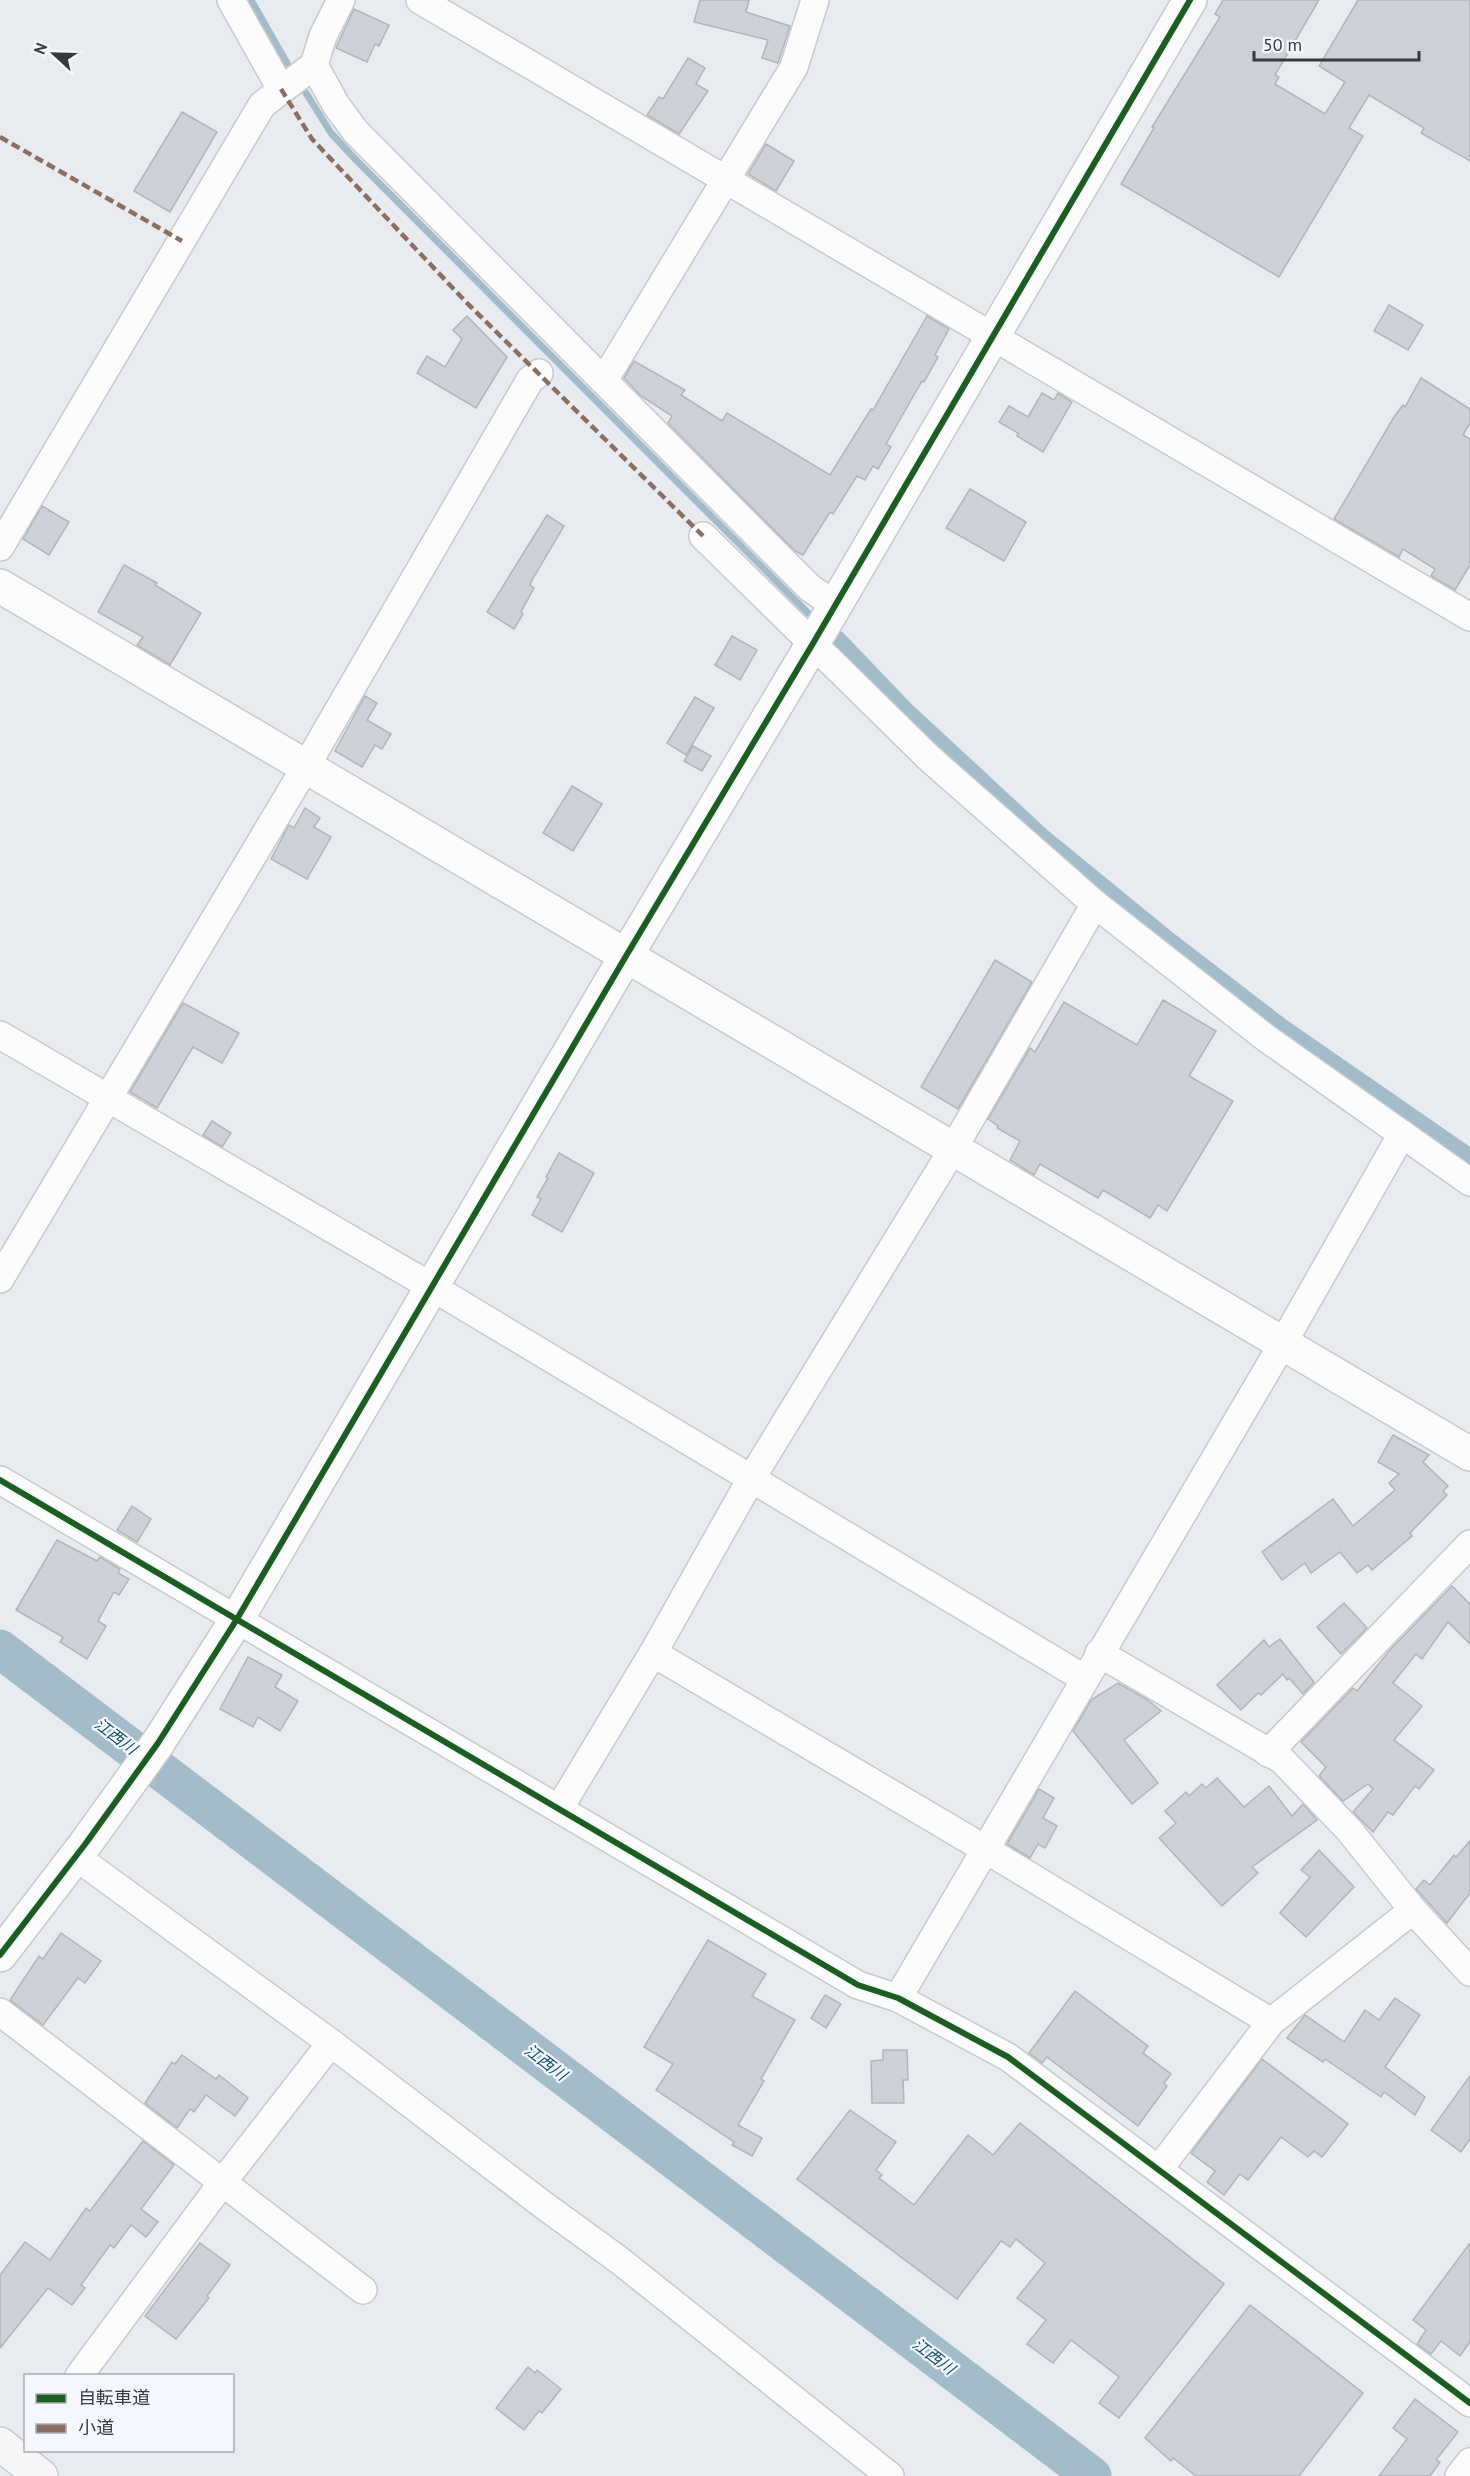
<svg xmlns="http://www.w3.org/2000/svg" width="1470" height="2476" viewBox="0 0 1470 2476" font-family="'PT Sans','Noto Sans JP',sans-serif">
	<rect width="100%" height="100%" fill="#e8ecf0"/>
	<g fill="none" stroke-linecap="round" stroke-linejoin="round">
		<g stroke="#a4bcc9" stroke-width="7">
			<path d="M251 0 287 63"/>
			<path d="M306 93 331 133 356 160 808 613"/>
		</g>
		<path stroke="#a4bcc9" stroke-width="22" d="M836 641 904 712 1041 839 1167 942 1279 1028 1470 1160"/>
		<path stroke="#a4bcc9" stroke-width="39" d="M0 1649 1092 2476"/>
	</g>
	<g fill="#cbd1d7" stroke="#b2b5b8" stroke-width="1.5">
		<path d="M700 0H749L746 12 790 26 778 63 762 58 768 40 694 22Z"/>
		<path d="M1223 0H1319L1275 75 1279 77 1275 84 1325 114 1345 82 1319 66 1358 0H1470V161L1421 133 1424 128 1369 95 1349 128 1363 136 1279 277 1121 184 1154 128 1152 127 1220 17 1215 14Z"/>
		<path d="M354 9 389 25 379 46 375 44 367 62 336 48Z"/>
		<path d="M688 58 705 68 696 84 708 91 679 134 647 115 659 97 663 99Z"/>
		<path d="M182 112 217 132 170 212 134 191Z"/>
		<path d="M766 144 794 161 776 191 748 174Z"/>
		<path d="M1389 305 1423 325 1408 350 1374 331Z"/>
		<path d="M467 316 507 357 476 408 417 373 427 356 445 367 462 339 453 330Z"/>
		<path d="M927 316 949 329 935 355 938 357 924 382 922 381 886 444 891 447 878 469 873 466 865 480 857 476 833 514 830 512 803 555 795 551 668 423 672 416 641 396 624 378 634 361 685 390 681 395 722 421 727 413 830 475 871 409 873 410Z"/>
		<path d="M1421 378 1470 409V423L1463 435 1470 439V565L1455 590 1431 576 1435 569 1403 549 1399 557 1334 519 1394 417 1403 405 1405 407Z"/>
		<path d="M1042 393 1054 400 1058 393 1072 402 1043 452 1017 436 1018 433 999 422 1009 406 1028 417Z"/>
		<path d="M970 489 1026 522 1004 561 946 528Z"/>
		<path d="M42 506 69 522 49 555 23 539Z"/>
		<path d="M547 515 564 526 532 580 530 585 534 588 521 612 523 614 514 629 487 612Z"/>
		<path d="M124 565 157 583 155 585 201 613 170 665 137 645 143 637 98 612Z"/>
		<path d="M732 636 757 650 740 680 715 665Z"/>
		<path d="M365 696 377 703 367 720 391 734 382 749 375 745 362 767 335 751Z"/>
		<path d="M695 697 714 708 686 755 667 743Z"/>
		<path d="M693 746 711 756 702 771 684 761Z"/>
		<path d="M572 786 602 804 573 851 543 833Z"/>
		<path d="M305 808 320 818 314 827 331 837 307 879 271 859 289 825 294 828Z"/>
		<path d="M995 960 1032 982 958 1109 921 1087Z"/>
		<path d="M1163 1000 1216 1031 1189 1076 1233 1101 1167 1211 1158 1205 1150 1218 1103 1190 1098 1198 1040 1164 1034 1175 1010 1160 1020 1141 997 1128 998 1126 988 1119 1030 1048 1035 1052 1064 1002 1137 1045Z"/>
		<path d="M183 1003 239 1033 222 1063 193 1047 157 1108 130 1092Z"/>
		<path d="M212 1121 231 1133 222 1147 203 1135Z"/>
		<path d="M559 1153 594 1173 562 1232 532 1215 541 1199 537 1197 548 1178 546 1177Z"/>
		<path d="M1393 1435 1429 1455 1423 1462 1448 1486 1443 1491 1447 1495 1410 1533 1412 1536 1372 1570 1368 1565 1357 1573 1340 1552 1311 1573 1305 1563 1282 1580 1262 1552 1333 1499 1353 1526 1395 1490 1389 1483 1399 1474 1378 1462Z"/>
		<path d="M132 1506 151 1519 137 1542 117 1530Z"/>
		<path d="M57 1540 97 1561 100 1557 120 1569 118 1573 129 1579 119 1595 114 1592 98 1621 106 1626 87 1659 60 1642 63 1637 16 1610Z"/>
		<path d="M1452 1586 1470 1604V1644L1448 1622 1422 1659 1416 1654 1393 1683 1422 1706 1394 1740 1434 1770 1419 1789 1415 1786 1393 1815 1388 1812 1373 1832 1353 1812 1373 1789 1368 1784 1343 1801 1319 1776 1326 1767 1301 1742 1353 1688 1357 1691 1389 1651Z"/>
		<path d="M1344 1603 1367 1628 1341 1654 1317 1627Z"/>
		<path d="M1280 1639 1314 1682 1303 1694 1289 1678 1287 1680 1283 1674 1261 1695 1258 1693 1241 1710 1217 1685 1264 1640 1269 1647Z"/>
		<path d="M248 1657 282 1675 275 1687 298 1701 280 1731 258 1717 253 1727 220 1709Z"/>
		<path d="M1118 1683 1148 1700 1161 1711 1124 1740 1158 1783 1132 1804 1073 1731 1091 1700Z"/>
		<path d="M1217 1778 1244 1807 1269 1786 1292 1816 1303 1804 1317 1820 1252 1867 1258 1873 1222 1906 1159 1838 1176 1823 1165 1811 1186 1792 1189 1796 1202 1784 1206 1788Z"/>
		<path d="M1039 1789 1054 1798 1043 1818 1057 1826 1045 1848 1038 1844 1030 1858 1007 1844Z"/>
		<path d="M1470 1841V1893L1447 1923 1416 1889 1424 1880 1430 1885 1454 1855 1456 1857Z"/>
		<path d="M1319 1850 1354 1887 1306 1937 1280 1913 1310 1877 1301 1870Z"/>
		<path d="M61 1933 101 1961 85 1983 78 1978 43 2025 10 2000 39 1956 43 1959Z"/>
		<path d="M708 1940 766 1974 752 1996 795 2020 761 2079 764 2081 738 2125 762 2138 752 2156 732 2145 734 2142 656 2090 673 2064 644 2047Z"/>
		<path d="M1075 1991 1148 2046 1143 2053 1171 2074 1164 2083 1167 2086 1138 2126 1047 2057 1042 2063 1029 2053Z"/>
		<path d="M825 1995 841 2004 826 2028 811 2018Z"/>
		<path d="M1395 1998 1420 2015 1385 2067 1425 2097 1415 2115 1384 2092 1381 2097 1325 2059 1323 2062 1287 2038 1305 2015 1344 2042 1365 2010 1379 2020Z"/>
		<path d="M883 2050H907L908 2080H903L904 2103H872L871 2061 883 2060Z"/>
		<path d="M182 2055 216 2079 219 2075 248 2098 235 2116 206 2095 194 2112 190 2109 177 2128 145 2103 172 2062 175 2064Z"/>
		<path d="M1262 2059 1348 2124 1322 2157 1314 2151 1308 2157 1281 2137 1248 2180 1240 2174 1224 2195 1207 2182 1215 2171 1191 2153Z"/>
		<path d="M1470 2076V2139L1461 2152 1431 2130Z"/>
		<path d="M850 2110 896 2142 876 2170 882 2175 879 2178 914 2205 968 2135 993 2155 1020 2123 1224 2284 1119 2418 1099 2403 1119 2377 1071 2340 1053 2363 1027 2344 1046 2320 1017 2298 1045 2263 1016 2239 1010 2247 1001 2241 957 2299 797 2179Z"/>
		<path d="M143 2141 174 2165 141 2209 158 2222 146 2237 131 2225 114 2248 110 2245 81 2285 85 2288 72 2305 48 2288 0 2348V2275L25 2242 50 2260 86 2208 90 2211Z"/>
		<path d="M200 2243 230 2265 207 2296 209 2298 176 2339 145 2316Z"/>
		<path d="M1470 2243V2342L1460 2356 1441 2341 1431 2354 1417 2344 1426 2330 1413 2320Z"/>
		<path d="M1250 2305 1363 2393 1299 2476H1196L1173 2458 1171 2461 1145 2438Z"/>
		<path d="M528 2367 535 2373 537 2370 561 2389 542 2413 539 2411 524 2430 496 2408Z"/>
		<path d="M1415 2399 1458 2432 1436 2460 1440 2462 1430 2476H1379L1407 2439 1393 2428Z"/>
	</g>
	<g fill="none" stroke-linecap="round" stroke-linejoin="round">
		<defs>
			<g id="minor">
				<path d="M231 0 281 89"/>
				<path d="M341 0 323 36 314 65 336 105 356 132 810 588 835 605"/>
				<path d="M420 0 1470 617"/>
				<path d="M602 379 609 372 794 67 815 0"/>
				<path d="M703 536 928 757 1095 904"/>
				<path d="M0 547 262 105 314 65"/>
				<path d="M0 1035 432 1287 1085 1679"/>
				<path d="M0 1279 305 768 530 380 539 373"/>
				<path d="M0 1480 858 1985 898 1998 1008 2057 1470 2403"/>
				<path d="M653 1653 985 1849 1271 2022"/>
				<path d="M1099 1653 1282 1760 1349 1830 1413 1910 1470 1972"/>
				<path d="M1268 1753 1470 1544"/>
				<path d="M559 1809 653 1653 751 1479 953 1149 1095 904 1266 1038 1402 1134"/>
				<path d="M75 1856 331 2043 542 2204 619 2260 890 2476"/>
				<path d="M898 1998 1283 1343 1402 1134 1470 1182"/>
				<path d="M0 2012 363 2290"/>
				<path d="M1159 2169 1271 2022 1413 1910"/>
				<path d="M79 2376 222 2183 331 2043"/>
				<path d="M1459 2476 1470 2462"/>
			</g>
			<g id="tertiary">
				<path d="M0 586 1470 1454"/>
				<path d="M0 1955 86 1843 158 1743 237 1619 626 956 812 645 1190 0"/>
			</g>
			<path id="secondary" d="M0 2444 41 2476"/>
		</defs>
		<use href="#minor" stroke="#c6cacd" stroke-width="30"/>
		<use href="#tertiary" stroke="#c6cacd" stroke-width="36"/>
		<use href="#secondary" stroke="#c6cacd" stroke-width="36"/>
		<use href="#minor" stroke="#fcfcfd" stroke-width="27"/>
		<use href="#tertiary" stroke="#fcfcfd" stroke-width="33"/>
		<use href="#secondary" stroke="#f7f5f8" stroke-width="33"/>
		<g stroke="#8d6e63" stroke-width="4.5" stroke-dasharray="9 4.5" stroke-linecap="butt">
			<path d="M281 89 312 139 466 302 703 536"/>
			<path d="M0 137 182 241"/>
		</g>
		<defs>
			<g id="cycleway">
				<path d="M0 1480 858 1985 898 1998 1008 2057 1470 2403"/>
				<path d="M0 1955 86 1843 158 1743 237 1619 626 956 812 645 1190 0"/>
			</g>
		</defs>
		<use href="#cycleway" stroke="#f4f8fe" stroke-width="10"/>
		<use href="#cycleway" stroke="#1b5e20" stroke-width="6"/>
	</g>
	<g text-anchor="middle" stroke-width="4.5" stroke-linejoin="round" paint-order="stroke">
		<g font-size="16" font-style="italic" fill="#114f68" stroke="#f4f8fe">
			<text transform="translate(116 1736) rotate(37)" y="6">江西川</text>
			<text transform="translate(546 2062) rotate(37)" y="6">江西川</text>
			<text transform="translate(934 2356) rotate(37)" y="6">江西川</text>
		</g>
	</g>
	<rect x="24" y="2374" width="210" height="78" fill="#f4f8fe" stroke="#a9acb1" stroke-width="1.5"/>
	<rect x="36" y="2394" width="30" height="9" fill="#1b5e20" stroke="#a9acb1" stroke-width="1.5"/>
	<text x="78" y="2404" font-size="18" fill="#383b3e">自転車道</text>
	<rect x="36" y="2424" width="30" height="9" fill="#8d6e63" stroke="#a9acb1" stroke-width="1.5"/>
	<text x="78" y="2434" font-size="18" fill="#383b3e">小道</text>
	<g transform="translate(54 54) rotate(292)" stroke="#f4f8fe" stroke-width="4.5" paint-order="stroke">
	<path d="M0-4.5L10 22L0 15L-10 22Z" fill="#383b3e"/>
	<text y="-9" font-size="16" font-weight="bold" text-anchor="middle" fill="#383b3e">N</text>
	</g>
	<path d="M1254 51v9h165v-9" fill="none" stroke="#383b3e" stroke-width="3"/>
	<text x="1263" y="51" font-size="18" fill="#383b3e" stroke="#f4f8fe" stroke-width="4.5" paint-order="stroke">50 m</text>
</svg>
